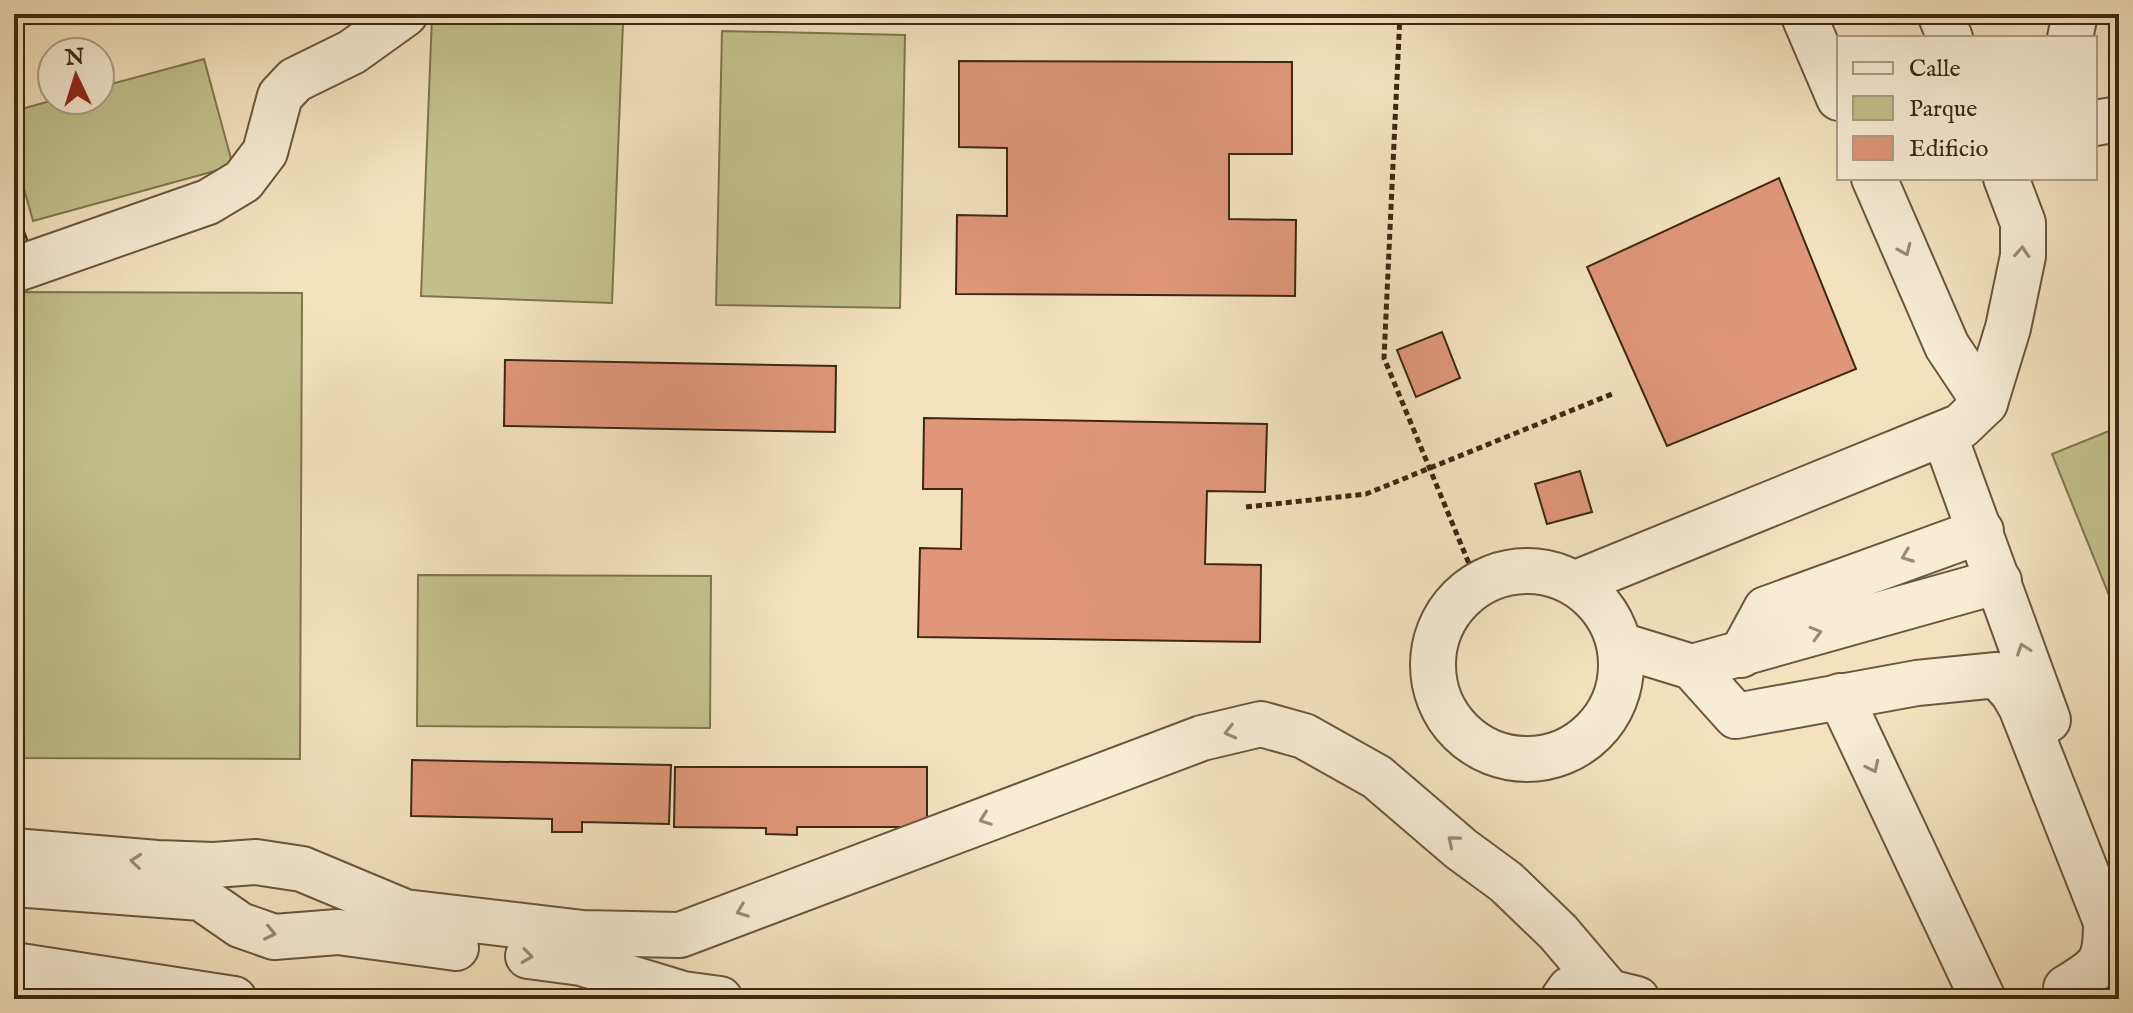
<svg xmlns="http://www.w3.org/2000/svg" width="2133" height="1013" viewBox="0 0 2133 1013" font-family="'IM FELL English',serif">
	<rect width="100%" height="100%" fill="#f4e2bf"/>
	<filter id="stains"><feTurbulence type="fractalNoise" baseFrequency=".0025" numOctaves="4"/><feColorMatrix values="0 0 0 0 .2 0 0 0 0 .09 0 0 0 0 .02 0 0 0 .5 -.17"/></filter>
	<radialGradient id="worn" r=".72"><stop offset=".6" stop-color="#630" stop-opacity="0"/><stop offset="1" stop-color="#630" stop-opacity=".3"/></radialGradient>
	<g fill="#c2c18e" stroke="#807450" stroke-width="2">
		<path d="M432 16 623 23 612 303 421 296Z"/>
		<path d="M722 31 905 35 900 308 716 305Z"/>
		<path d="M204 59 233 166 33 221 14 153V111L54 100H100V87Z"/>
		<path d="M14 292 302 293 300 759 14 758Z"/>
		<path d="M2119 427V620L2052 454Z"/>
		<path d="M418 575 711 576 710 728 417 726Z"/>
	</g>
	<g fill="#df967b" stroke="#3e2813" stroke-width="2">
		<path d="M684 14H946V21L684 17Z"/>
		<path d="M959 61 1292 62V154H1229V219L1296 220 1295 296 956 294 957 215 1007 216V148L959 147Z"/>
		<path d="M1779 178 1856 369 1667 446 1587 267Z"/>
		<path d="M14 203 34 259 14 266Z"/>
		<path d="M1442 332 1460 378 1416 397 1397 350Z"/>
		<path d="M505 360 836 366 835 432 504 426Z"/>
		<path d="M924 418 1267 424 1265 492 1207 491 1205 564 1261 565 1260 642 918 637 920 548 961 549 962 489H923Z"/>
		<path d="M1580 471 1592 512 1547 524 1535 484Z"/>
		<path d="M412 760 671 765 669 824 582 822V832H552V819L411 816Z"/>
		<path d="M675 767H927V827H797V835L766 834V828L674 827Z"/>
	</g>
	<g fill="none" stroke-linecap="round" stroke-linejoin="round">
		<defs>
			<g id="minor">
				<path d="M1803 14 1839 98"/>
				<path d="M1940 14 1950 38"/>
				<path d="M2070 38 2075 14"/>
				<path d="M2095 123 2119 119"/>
				<path d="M1874 178 1947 346 1985 403"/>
				<path d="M14 270 208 202 243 181 265 152 280 96 295 80 352 52 405 14"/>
				<path d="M1944 434 2048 720"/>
				<circle cx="1527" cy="665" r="94"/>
				<path d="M1576 583 1961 426 1985 403 2008 328 2023 256V223L2006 178"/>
				<path d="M1620 645 1692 667 1736 716 1917 683 1997 675 2013 693 2021 707 2106 922C2106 965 2100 967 2066 988"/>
				<path d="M1741 655 1766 609 1981 531"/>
				<path d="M1692 667 1999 581"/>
				<path d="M1840 696 1983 999"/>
				<path d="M14 851 157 863 214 865 256 862 302 869 405 912 583 933 680 935 1202 738 1261 724 1304 736 1377 777 1461 849 1506 882 1558 932 1609 992 1637 999"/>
				<path d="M14 884 201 898 240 925 274 937 338 932 456 948"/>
				<path d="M528 956 581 963 683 994 720 999"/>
				<path d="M14 965 234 999"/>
				<path d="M1563 999 1570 989"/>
			</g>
		</defs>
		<use href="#minor" stroke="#6c563e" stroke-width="48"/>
		<g stroke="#3e2813" stroke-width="5" stroke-dasharray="6 4" stroke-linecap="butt">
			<path d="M1400 14 1384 358 1477 583"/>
			<path d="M1246 507 1366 494 1612 394"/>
		</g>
		<use href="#minor" stroke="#f8ecd5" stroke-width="44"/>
	</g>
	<defs><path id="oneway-chevron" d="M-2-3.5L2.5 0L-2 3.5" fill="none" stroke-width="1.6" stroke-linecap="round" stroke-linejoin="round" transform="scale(2)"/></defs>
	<g stroke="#9b8a74">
		<use href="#oneway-chevron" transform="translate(1905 250) rotate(66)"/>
		<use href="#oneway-chevron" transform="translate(2022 252) rotate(-86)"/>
		<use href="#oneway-chevron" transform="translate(1907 556) rotate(159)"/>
		<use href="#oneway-chevron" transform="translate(1816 633) rotate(-16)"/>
		<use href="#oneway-chevron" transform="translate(2023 649) rotate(-109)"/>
		<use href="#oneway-chevron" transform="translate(1230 732) rotate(166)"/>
		<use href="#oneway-chevron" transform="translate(1873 767) rotate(65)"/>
		<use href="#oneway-chevron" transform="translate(985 819) rotate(160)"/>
		<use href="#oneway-chevron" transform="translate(1453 841) rotate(-140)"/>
		<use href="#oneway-chevron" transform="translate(136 861) rotate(-175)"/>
		<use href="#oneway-chevron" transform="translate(742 911) rotate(159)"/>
		<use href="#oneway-chevron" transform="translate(270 933) rotate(12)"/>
		<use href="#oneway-chevron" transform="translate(527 956) rotate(7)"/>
	</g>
	<rect width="2133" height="1013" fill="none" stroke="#f4e2bf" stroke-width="48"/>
	<rect x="16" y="16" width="2101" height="981" fill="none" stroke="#3e2813" stroke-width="4"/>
	<rect x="24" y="24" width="2085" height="965" fill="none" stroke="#3e2813" stroke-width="2"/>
	<rect x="1837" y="36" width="260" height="144" fill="#f8ecd5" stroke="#ae9e87" stroke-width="2"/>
	<rect x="1853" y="62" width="40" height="12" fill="#f8ecd5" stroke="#ae9e87" stroke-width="2"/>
	<text x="1909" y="76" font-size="24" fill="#3e2813">Calle</text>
	<rect x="1853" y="96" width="40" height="24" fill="#c2c18e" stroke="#ae9e87" stroke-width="2"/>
	<text x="1909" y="116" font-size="24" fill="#3e2813">Parque</text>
	<rect x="1853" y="136" width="40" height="24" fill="#df967b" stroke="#ae9e87" stroke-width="2"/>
	<text x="1909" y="156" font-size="24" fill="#3e2813">Edificio</text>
	<g transform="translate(76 76) rotate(356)"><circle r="38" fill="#f8ecd5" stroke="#ae9e87" stroke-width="2"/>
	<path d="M0-6L14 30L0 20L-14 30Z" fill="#8f2418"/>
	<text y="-12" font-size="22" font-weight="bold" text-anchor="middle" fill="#3e2813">N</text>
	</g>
	<rect width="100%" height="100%" filter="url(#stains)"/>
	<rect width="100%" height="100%" fill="url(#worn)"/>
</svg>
